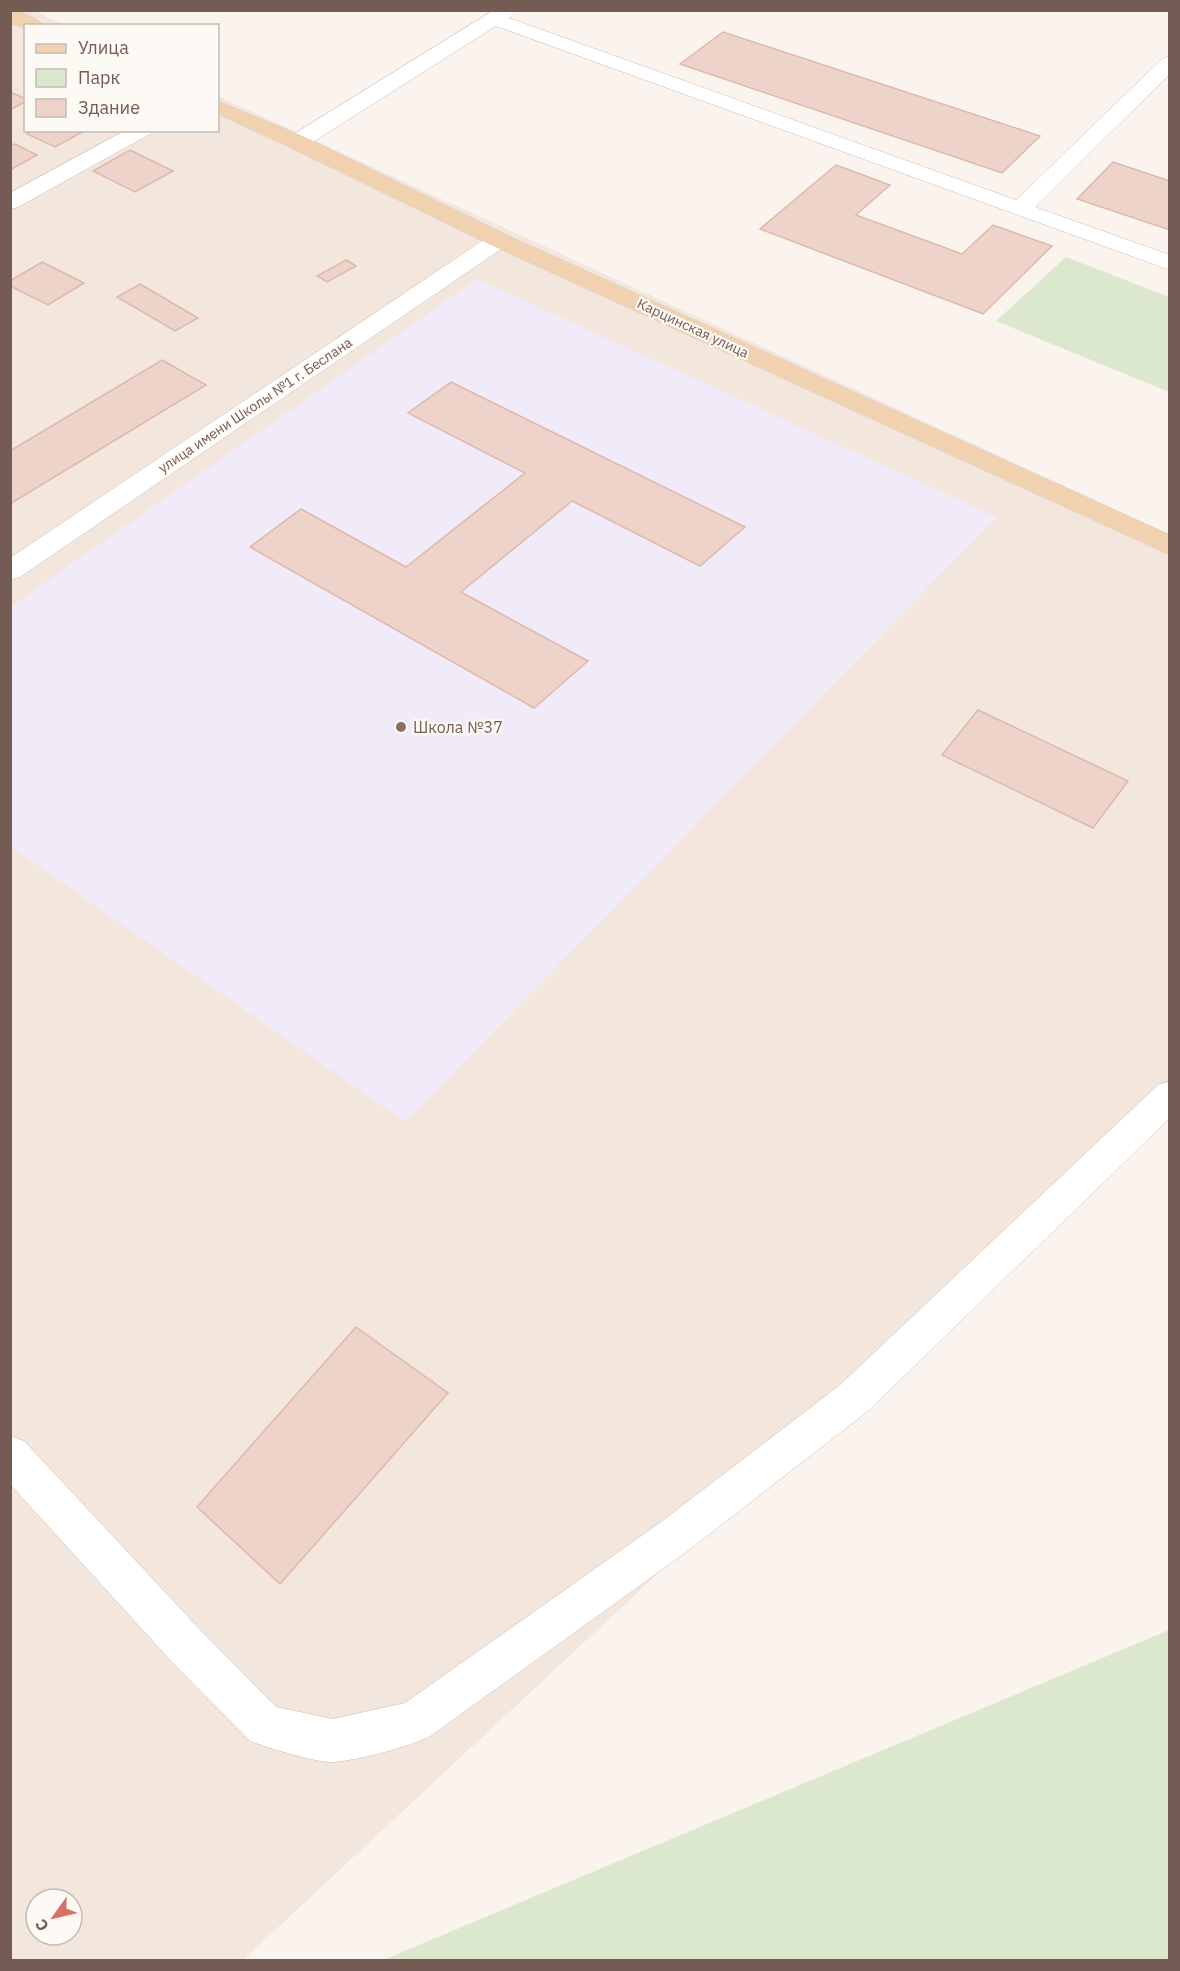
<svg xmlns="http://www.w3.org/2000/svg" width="1180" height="1971" viewBox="0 0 1180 1971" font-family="'IBM Plex Sans',sans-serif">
	<rect width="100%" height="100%" fill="#fbf4ee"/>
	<path fill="#f2e6dd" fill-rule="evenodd" d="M32 10 65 25 26 26V130H218V96L1169 534 1170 1091 1091 1170 243 1960H11L10 11ZM36 1899H72V1935H36Z"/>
	<path fill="#f1eaf8" d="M477 279 997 517 405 1122 11 847 10 607Z"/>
	<g fill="#dbe8cd">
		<path d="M1066 257 1169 297V392L996 321Z"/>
		<path d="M1169 1630V1960H383Z"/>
	</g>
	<g fill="#edd3c9" stroke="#deb9ab" stroke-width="1.5">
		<path d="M723 32 1040 136 1002 173 680 64Z"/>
		<path d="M10 92 26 99V101L10 110Z"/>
		<path d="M33 130H86L55 147 27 134Z"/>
		<path d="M15 144 37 155 10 170V146Z"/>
		<path d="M130 150 173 171 135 192 93 171Z"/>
		<path d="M1113 162 1170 181V230L1077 199Z"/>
		<path d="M836 165 890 185 856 215 962 254 993 225 1052 246 983 314 760 229Z"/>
		<path d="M346 260 356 266 327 282 317 276Z"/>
		<path d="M42 262 84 283 48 305 10 286V281Z"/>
		<path d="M140 284 198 318 175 331 117 297Z"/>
		<path d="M162 360 206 385 10 504V451Z"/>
		<path d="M451 382 745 527 700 566 572 501 461 592 588 661 534 708 250 547 301 509 406 567 525 473 408 413Z"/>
		<path d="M978 710 1128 781 1093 828 942 755Z"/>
		<path d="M356 1327 448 1393 280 1584 197 1507Z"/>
	</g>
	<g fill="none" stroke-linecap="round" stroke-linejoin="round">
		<defs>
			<g id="minor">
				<path d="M494 10H517L509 18 1016 200 1163 58 1170 56V74L1035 207 1170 255V270L496 26 305 147 297 148 289 147 286 142 289 137Z"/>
				<path d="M126 130H153L150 134 18 207 10 209V193Z"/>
				<path d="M499 233 507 235 510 240 507 245 20 577 10 580V558L491 235Z"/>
				<path d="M1170 1081V1118L868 1411 689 1550 429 1737C404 1748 362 1759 335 1762 321 1764 265 1747 250 1741L173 1663 10 1484V1436L24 1441 203 1633 276 1707 333 1719 405 1703 661 1522 840 1385 1158 1085Z"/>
			</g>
			<g id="major">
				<path d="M10 10C21 11 37 18 44 26H26V29L10 23Z"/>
				<path d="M218 101 305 137 507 235 1170 535V555L491 245 289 147 218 114Z"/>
			</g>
		</defs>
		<use href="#minor" stroke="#ccbcb4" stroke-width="1"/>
		<use href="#major" stroke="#d8d1cf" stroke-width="1"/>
		<use href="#minor" fill="#fff" fill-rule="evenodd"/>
		<use href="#major" fill="#f0d1b0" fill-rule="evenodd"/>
	</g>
	<circle fill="#8d6e63" stroke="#fdf9f4" stroke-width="2" cx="401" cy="727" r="6"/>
	<g text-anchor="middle" stroke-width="4.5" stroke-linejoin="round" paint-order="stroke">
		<g font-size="14" fill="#745b53" stroke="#fdf9f4">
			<text transform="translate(693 328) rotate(25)" y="5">Карцинская улица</text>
			<text transform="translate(255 405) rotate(-34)" y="5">улица имени Школы №1 г. Беслана</text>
		</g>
		<g font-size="16" fill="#785e54" stroke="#fdf9f4" text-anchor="start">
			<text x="413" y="733">Школа №37</text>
		</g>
	</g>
	<rect width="1180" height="1971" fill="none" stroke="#745b53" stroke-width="24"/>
	<rect x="24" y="24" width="195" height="108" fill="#fdf9f4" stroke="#c6bab4" stroke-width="1.5"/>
	<rect x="36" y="44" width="30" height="9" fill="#f0d1b0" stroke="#c6bab4" stroke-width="1.5"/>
	<text x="78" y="54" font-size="18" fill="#745b53">Улица</text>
	<rect x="36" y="69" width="30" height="18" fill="#dbe8cd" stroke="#c6bab4" stroke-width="1.5"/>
	<text x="78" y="84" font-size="18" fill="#745b53">Парк</text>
	<rect x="36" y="99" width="30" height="18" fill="#edd3c9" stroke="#c6bab4" stroke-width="1.5"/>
	<text x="78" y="114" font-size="18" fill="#745b53">Здание</text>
	<g transform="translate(54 1917) rotate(236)"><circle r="28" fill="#fdf9f4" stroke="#c6bab4" stroke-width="1.5"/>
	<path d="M0-4.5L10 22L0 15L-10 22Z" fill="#d47064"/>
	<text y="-9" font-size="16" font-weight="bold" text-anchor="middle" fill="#745b53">С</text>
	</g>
</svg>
